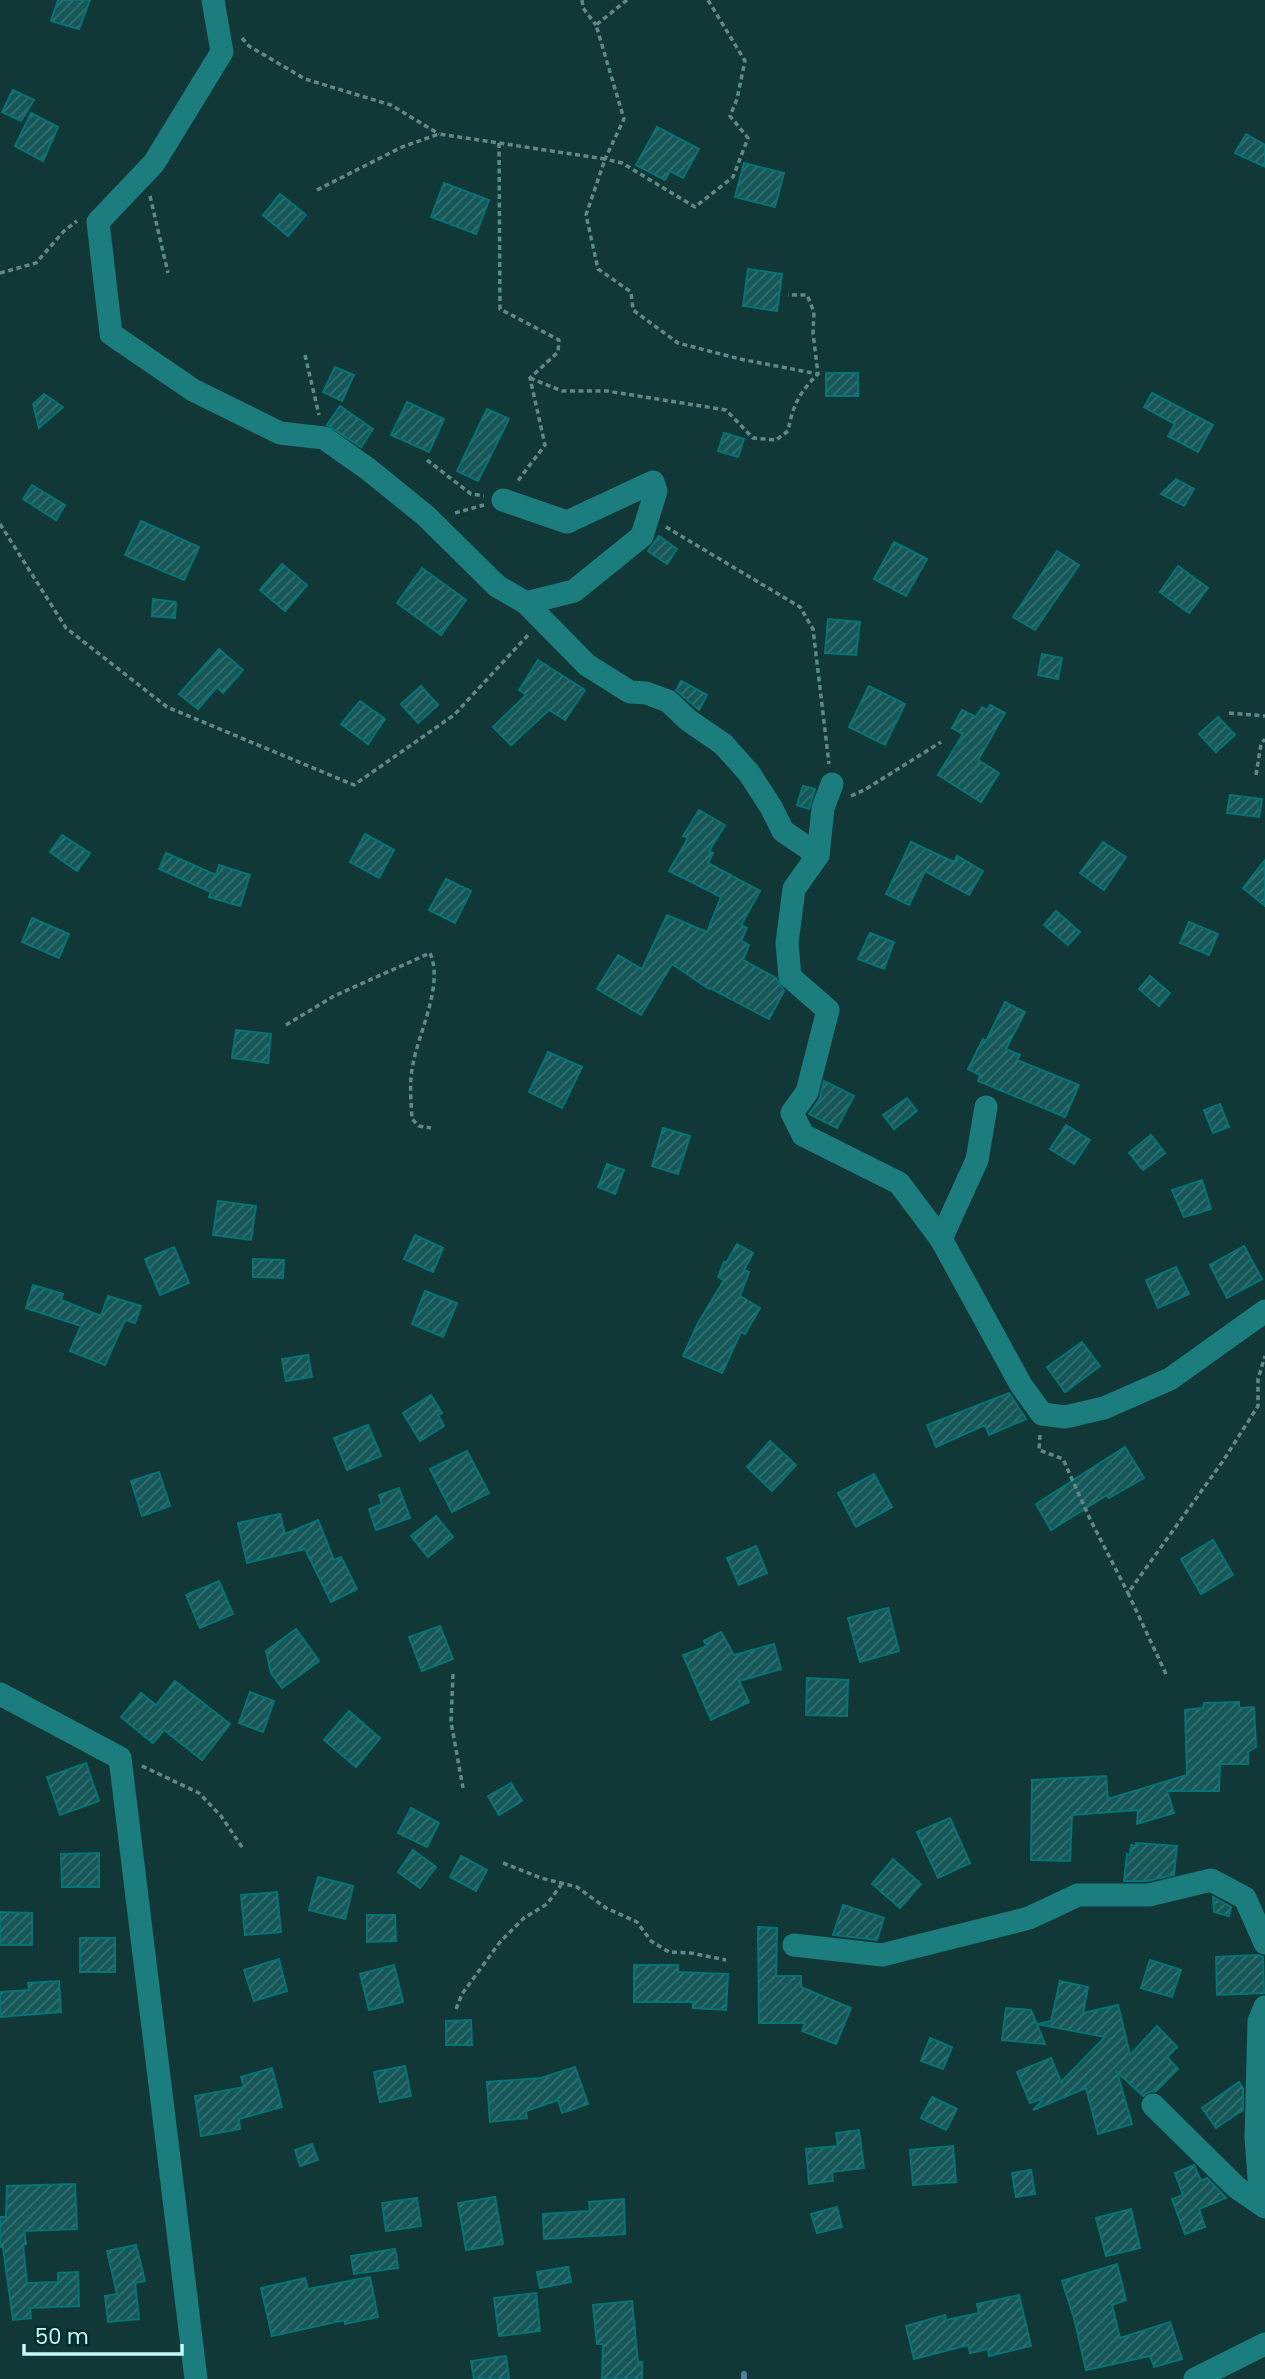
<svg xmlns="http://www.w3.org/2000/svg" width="1265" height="2379" viewBox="0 0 1265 2379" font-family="Poppins,sans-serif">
	<defs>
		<pattern id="building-hatch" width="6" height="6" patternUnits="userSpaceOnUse" patternTransform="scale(1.75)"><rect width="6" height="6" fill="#165859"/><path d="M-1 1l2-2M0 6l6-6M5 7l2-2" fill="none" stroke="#367172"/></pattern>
	</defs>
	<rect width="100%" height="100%" fill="#113737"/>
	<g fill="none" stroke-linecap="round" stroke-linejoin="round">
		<path stroke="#577e9d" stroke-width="6" d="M744 2379V2374"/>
	</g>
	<g fill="url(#building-hatch)" stroke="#067375" stroke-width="2">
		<path d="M58 0H90L79 29 51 21Z"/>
		<path d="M13 90 34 100 21 121 2 112Z"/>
		<path d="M31 113 58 127 43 161 15 146Z"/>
		<path d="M657 127 699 149 683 178 670 171 665 180 636 165Z"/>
		<path d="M1246 134 1265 145V167L1235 153Z"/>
		<path d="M744 163 784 173 775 207 735 197Z"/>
		<path d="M444 183 489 200 476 234 431 217Z"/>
		<path d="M280 194 306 215 288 236 263 215Z"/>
		<path d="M748 269 782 274 777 311 743 306Z"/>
		<path d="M335 367 354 375 342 401 323 392Z"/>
		<rect x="826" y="373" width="32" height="23"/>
		<path d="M1152 393 1213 425 1198 452 1168 436 1175 424 1144 407Z"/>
		<path d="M44 394 63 407 39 428 33 404Z"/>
		<path d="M407 402 444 419 429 452 391 435Z"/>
		<path d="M340 406 373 429 361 447 327 425Z"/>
		<path d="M487 409 509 419 478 481 457 471Z"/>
		<path d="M724 433 744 439 738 457 718 451Z"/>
		<path d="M1176 479 1194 489 1184 506 1161 494Z"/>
		<path d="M32 485 65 505 56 520 23 499Z"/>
		<path d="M141 521 199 547 184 580 125 555Z"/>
		<path d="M659 536 677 549 667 564 648 551Z"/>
		<path d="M894 542 927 559 906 596 874 579Z"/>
		<path d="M1057 551 1079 565 1035 630 1013 617Z"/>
		<path d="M282 564 307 585 285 611 260 590Z"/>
		<path d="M1178 566 1208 588 1189 613 1160 592Z"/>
		<path d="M422 568 466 600 441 635 397 603Z"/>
		<path d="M153 599 176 602 175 618 152 616Z"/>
		<path d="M828 619 860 622 856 655 825 653Z"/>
		<path d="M219 649 243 670 223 693 217 687 198 709 179 694Z"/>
		<path d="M1042 654 1062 658 1058 679 1038 675Z"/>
		<path d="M538 660 585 690 565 720 549 710 511 745 493 727 526 695 519 690Z"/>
		<path d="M681 681 707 695 699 710 676 690Z"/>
		<path d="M421 686 438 705 418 723 401 704Z"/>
		<path d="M869 686 905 704 885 745 849 727Z"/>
		<path d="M360 701 385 719 368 744 341 724Z"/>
		<path d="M990 705 1005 713 978 760 999 773 981 802 938 775 963 734 952 728 962 710 976 717 982 707 987 710Z"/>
		<path d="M1218 717 1235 735 1216 752 1199 734Z"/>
		<path d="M803 786 815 789 809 809 797 805Z"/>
		<path d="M1230 795 1262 799 1259 817 1227 813Z"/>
		<path d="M699 810 725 825 709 851 713 853 708 863 760 891 741 925 747 928 741 941 749 945 743 960 776 978 784 991 769 1019 710 988 709 989 672 964 641 1015 597 989 618 955 642 969 667 915 707 932 721 897 669 871 688 838 683 836Z"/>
		<path d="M365 834 394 850 379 878 350 862Z"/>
		<path d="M62 835 90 853 77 871 50 852Z"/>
		<path d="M911 842 954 862 957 856 983 871 969 895 925 871 909 905 886 894Z"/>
		<path d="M1103 842 1126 857 1104 890 1080 873Z"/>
		<path d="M166 853 216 875 219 865 250 875 240 906 209 897 211 892 159 869Z"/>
		<path d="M1265 860V906L1243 888Z"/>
		<path d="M446 879 471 891 455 923 429 910Z"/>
		<path d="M1056 911 1080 932 1068 945 1044 925Z"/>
		<path d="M32 918 69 934 59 958 22 942Z"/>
		<path d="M1189 922 1218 934 1209 955 1180 943Z"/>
		<path d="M870 933 894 942 884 969 858 959Z"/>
		<path d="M1150 976 1170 993 1159 1006 1139 989Z"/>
		<path d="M1005 1002 1025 1012 1006 1049 1020 1055 1017 1060 1079 1085 1065 1117 978 1081 980 1075 968 1069 983 1039 986 1041Z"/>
		<path d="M236 1030 271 1034 268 1063 232 1058Z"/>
		<path d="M548 1052 582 1067 562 1108 529 1092Z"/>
		<path d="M824 1081 854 1096 837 1128 809 1114 819 1100Z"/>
		<path d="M907 1098 917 1111 894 1129 883 1115Z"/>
		<path d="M1220 1104 1229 1127 1213 1133 1204 1110Z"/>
		<path d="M1066 1125 1090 1140 1074 1164 1050 1149Z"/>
		<path d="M663 1128 690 1136 678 1174 652 1166Z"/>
		<path d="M1151 1135 1165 1153 1143 1170 1129 1153Z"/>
		<path d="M607 1164 624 1170 615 1194 598 1187Z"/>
		<path d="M1202 1180 1211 1209 1184 1217 1172 1190Z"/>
		<path d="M218 1201 256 1206 251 1240 213 1235Z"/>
		<path d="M415 1235 443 1248 433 1272 404 1259Z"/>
		<path d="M737 1244 753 1253 744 1270 749 1272 740 1296 760 1308 745 1334 741 1332 722 1373 683 1356 698 1323 724 1280 718 1277 724 1262 726 1263Z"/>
		<path d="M1244 1246 1262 1279 1227 1298 1210 1265Z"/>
		<path d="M174 1247 189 1283 160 1295 145 1259Z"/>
		<path d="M253 1259 284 1260 283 1278 253 1277Z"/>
		<path d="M1176 1267 1189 1294 1158 1308 1146 1280Z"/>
		<path d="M33 1285 63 1294 61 1300 101 1316 108 1296 141 1306 135 1323 125 1320 105 1365 70 1351 81 1326 26 1308Z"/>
		<path d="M425 1291 457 1303 443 1337 412 1324Z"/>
		<path d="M1082 1342 1100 1366 1065 1392 1047 1367Z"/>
		<path d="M308 1355 312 1377 286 1381 282 1359Z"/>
		<path d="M1009 1393 1026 1419 989 1435 985 1425 936 1447 927 1425Z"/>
		<path d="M431 1395 442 1413 438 1415 444 1426 420 1441 403 1413Z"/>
		<path d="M368 1425 381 1456 347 1470 334 1438Z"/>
		<path d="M770 1441 796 1465 772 1491 747 1467Z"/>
		<path d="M1125 1447 1144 1478 1109 1498 1107 1495 1051 1530 1036 1504Z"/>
		<path d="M467 1451 489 1493 452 1512 430 1469Z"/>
		<path d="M159 1472 170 1506 142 1516 131 1481Z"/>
		<path d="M874 1474 892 1507 856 1527 838 1493Z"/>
		<path d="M399 1488 410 1518 376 1530 369 1509 382 1504 379 1495Z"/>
		<path d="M280 1514 285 1534 318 1520 334 1560 341 1557 357 1589 331 1602 305 1549 247 1563 238 1523Z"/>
		<path d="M436 1516 453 1537 428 1557 411 1536Z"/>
		<path d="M1213 1540 1233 1575 1201 1594 1181 1559Z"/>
		<path d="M756 1546 767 1573 739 1585 727 1558Z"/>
		<path d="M219 1581 233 1614 200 1628 186 1595Z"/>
		<path d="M888 1608 899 1651 860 1662 848 1618Z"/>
		<path d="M440 1626 453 1659 422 1671 409 1637Z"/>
		<path d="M296 1629 319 1661 282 1688 271 1673 266 1651Z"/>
		<path d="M721 1632 734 1655 774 1644 781 1669 739 1681 749 1702 711 1720 683 1655 707 1646 704 1641Z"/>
		<path d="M807 1678 848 1680 847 1716 806 1715Z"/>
		<path d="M175 1681 230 1724 202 1760 164 1730 153 1743 121 1717 141 1693 156 1705Z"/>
		<path d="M250 1692 274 1701 263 1732 239 1723Z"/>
		<path d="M1239 1702V1708L1254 1707 1256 1747 1248 1752V1764H1220L1219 1791H1167L1174 1813 1137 1824 1138 1810 1072 1815 1070 1861 1031 1860 1032 1780 1106 1776 1108 1799 1187 1775 1185 1710 1203 1708 1204 1703Z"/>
		<path d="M349 1711 380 1738 356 1767 324 1740Z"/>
		<path d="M86 1763 99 1801 60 1815 47 1777Z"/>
		<path d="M511 1783 522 1801 499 1815 488 1796Z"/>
		<path d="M411 1808 439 1823 427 1847 398 1833Z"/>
		<path d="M950 1818 970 1863 938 1878 917 1832Z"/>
		<path d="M1136 1843 1177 1846 1174 1875 1147 1881H1124L1127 1854 1130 1855 1131 1845 1136 1846Z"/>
		<path d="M413 1850 436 1867 420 1888 398 1872Z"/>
		<path d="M99 1853V1887H62L61 1854Z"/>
		<path d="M461 1856 487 1870 476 1891 450 1877Z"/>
		<path d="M893 1859 921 1884 900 1908 872 1884Z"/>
		<path d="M318 1877 353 1886 345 1919 309 1910Z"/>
		<path d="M277 1892 281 1932 245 1935 241 1895Z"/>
		<path d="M1213 1897 1231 1907 1229 1916 1214 1912Z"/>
		<path d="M843 1905 884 1918 877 1940 833 1935Z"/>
		<path d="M0 1912 32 1913V1945H0Z"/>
		<path d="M367 1915H395L396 1941 367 1942Z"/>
		<path d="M758 1927 777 1928 776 1976H801V1987L851 2008 836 2044 802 2031 805 2023H759Z"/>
		<rect x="80" y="1938" width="35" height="34"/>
		<path d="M1258 1955 1263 1957 1264 1993 1217 1995 1216 1957Z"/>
		<path d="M279 1959 287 1991 254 2001 244 1970Z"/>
		<path d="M1150 1960 1181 1970 1172 1997 1141 1988Z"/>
		<path d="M394 1965 403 2002 369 2010 360 1974Z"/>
		<path d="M634 1965H678V1972L728 1974 726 2010 693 2008V2002H634Z"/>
		<path d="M59 1981 61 2012 0 2017V1992L29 1990 28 1983Z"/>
		<path d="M1060 1981 1088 1987 1083 2013 1118 2005 1130 2055 1157 2026 1177 2047 1167 2057 1178 2069 1156 2091 1149 2092 1143 2096 1117 2072 1132 2124 1098 2134 1086 2088 1033 2110 1042 2101 1041 2099 1030 2103 1017 2072 1051 2058 1061 2082 1105 2037 1037 2024 1051 2021Z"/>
		<path d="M1006 2008 1031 2010 1045 2044 1002 2040Z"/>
		<path d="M471 2020 472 2045H446V2021Z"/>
		<path d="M930 2038 952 2047 943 2069 921 2061Z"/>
		<path d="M405 2066 411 2096 380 2102 374 2072Z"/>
		<path d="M575 2067 588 2104 562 2113 558 2100 526 2111 527 2118 490 2122 487 2082 541 2078Z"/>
		<path d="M272 2068 282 2107 239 2119 240 2129 201 2136 195 2096 244 2087 241 2077Z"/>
		<path d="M1239 2082 1243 2088V2110L1216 2128 1202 2108Z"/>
		<path d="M932 2097 957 2109 946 2130 921 2118Z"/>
		<path d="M859 2130 864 2168 832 2172 833 2181 809 2184 806 2149 838 2146 836 2133Z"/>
		<path d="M312 2144 318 2160 300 2166 295 2150Z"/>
		<path d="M953 2146 956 2182 913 2185 910 2150Z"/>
		<path d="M1194 2165 1201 2181 1207 2178 1226 2198 1199 2209 1205 2227 1185 2234 1172 2199 1183 2195 1175 2173Z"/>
		<path d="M1031 2170 1035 2194 1016 2197 1012 2173Z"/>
		<path d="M75 2184 77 2229 24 2231 26 2244 23 2245 27 2283 58 2282V2273L78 2272 79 2306 30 2308 31 2318 13 2320 3 2247H0V2217H6L7 2186Z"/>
		<path d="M495 2197 503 2244 466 2250 458 2203Z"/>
		<path d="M417 2198 421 2226 386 2231 382 2203Z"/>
		<path d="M624 2199 625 2234 544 2239 543 2214 590 2211 589 2202Z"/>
		<path d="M837 2207 842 2227 817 2233 811 2214Z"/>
		<path d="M1131 2209 1140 2248 1106 2256 1096 2218Z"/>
		<path d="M136 2245 145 2281 135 2283 139 2319 108 2322 105 2296 117 2294 107 2251Z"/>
		<path d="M395 2249 398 2268 354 2274 351 2256Z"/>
		<path d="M1117 2264 1126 2300 1112 2305 1120 2338 1170 2322 1182 2359 1154 2367 1150 2356 1086 2370 1074 2318 1062 2281Z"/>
		<path d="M568 2267 571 2282 540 2288 537 2272Z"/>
		<path d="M370 2277 378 2317 345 2324V2320L272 2336 261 2288 305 2278 308 2289Z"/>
		<path d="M536 2293 540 2331 499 2336 494 2298Z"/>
		<path d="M1019 2295 1031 2346 989 2356 988 2349 970 2353 968 2345 914 2359 906 2326 945 2315 946 2320 979 2313 977 2304Z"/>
		<path d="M632 2301 638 2362H642V2379H602L603 2344H597L593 2305Z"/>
		<path d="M506 2356 509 2379H474L471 2361Z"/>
	</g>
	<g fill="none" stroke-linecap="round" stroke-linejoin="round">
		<g stroke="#5d8989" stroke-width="3.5" stroke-dasharray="5 3.5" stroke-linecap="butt">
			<path d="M582 0 583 8 596 25"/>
			<path d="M627 0 596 25 624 119 605 159 622 163 695 207 733 177 748 138 730 116 737 99 745 61 708 0"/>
			<path d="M242 38 249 46 305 79 391 105 439 134"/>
			<path d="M499 143 500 309 559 340 558 352 530 378 545 445 517 482"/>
			<path d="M317 190 402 147 439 134 605 159 586 215 598 269 631 292 633 310 678 343 740 359 818 374"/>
			<path d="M150 196 168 273"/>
			<path d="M0 273 36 263 64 231 77 221"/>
			<path d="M305 355 319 415"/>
			<path d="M530 378 562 391H607L726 410 753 438 776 440 788 431C793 405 799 393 818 374L813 333 814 312 807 295H788"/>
			<path d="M427 460 471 494 484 496"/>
			<path d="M455 513 484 505"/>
			<path d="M0 524 66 628 167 707 354 785 454 715 529 634"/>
			<path d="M666 527 800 607 813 629 829 764"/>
			<path d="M1229 713 1265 716"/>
			<path d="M1256 775 1261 744 1265 739"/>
			<path d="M851 796 866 789 941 742"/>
			<path d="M286 1025 334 996 430 953C444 985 419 1031 413 1064 409 1082 411 1101 412 1119L419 1126 431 1128"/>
			<path d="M1040 1435 1039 1450 1063 1459 1090 1519 1128 1593"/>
			<path d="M453 1674 451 1722 463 1788"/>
			<path d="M1166 1674 1128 1593 1223 1461 1258 1406V1379L1265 1356"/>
			<path d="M142 1766 199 1793 221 1816 244 1850"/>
			<path d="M503 1863 541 1878 577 1887 606 1908 637 1922 651 1941 669 1952 691 1953 726 1960"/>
			<path d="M456 2009 462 1994 500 1942 524 1918 547 1904 561 1885"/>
		</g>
		<g stroke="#1b7d7e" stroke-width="23">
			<path d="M213 0 222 52 154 163 98 222 111 334 193 390 280 433 324 438 368 469 426 516 497 586 526 603 587 665 630 692 646 693 668 701 688 720 723 744 749 773 771 807 783 831 818 855"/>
			<path d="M503 500 567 522 653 482 656 491 642 536 574 591 526 603"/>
			<path d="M832 784 823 808 818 855 794 889 787 943 790 977 828 1010 807 1092 792 1113 803 1135 899 1183 941 1239 1021 1385 1042 1414 1065 1417 1104 1408 1170 1379 1265 1311"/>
			<path d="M941 1239 977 1160 986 1107"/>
			<path d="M0 1694 120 1758 196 2379"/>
			<path d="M794 1945 882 1955 1029 1918 1078 1895H1149L1211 1880 1245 1898 1265 1943"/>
			<path d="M1153 2105 1236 2187 1265 2207"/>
			<path d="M1261 2204 1256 2138 1259 2021 1265 2007"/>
			<path d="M1195 2379 1265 2344"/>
		</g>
	</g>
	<path d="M24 2344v10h158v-10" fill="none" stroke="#c5f9f9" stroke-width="3.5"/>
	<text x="35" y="2344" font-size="21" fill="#c5f9f9" stroke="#052d2d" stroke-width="5" paint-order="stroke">50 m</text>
</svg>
